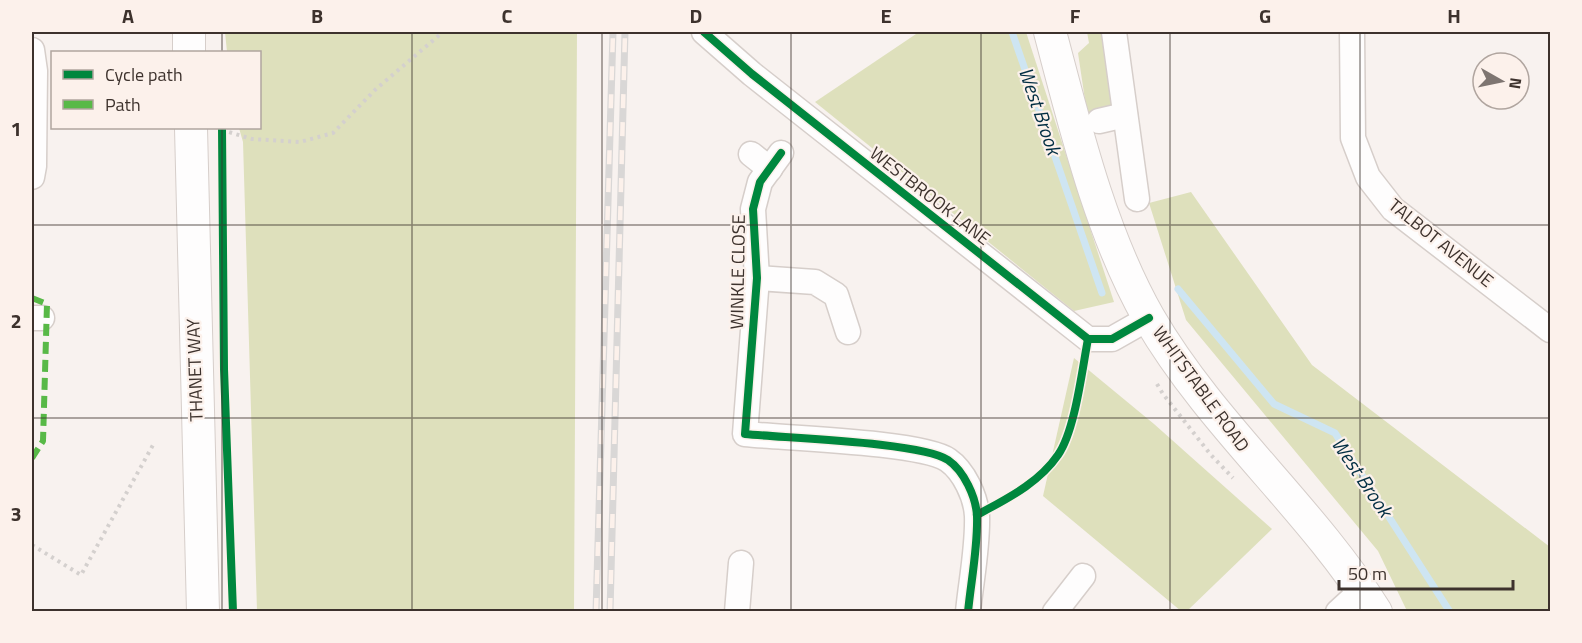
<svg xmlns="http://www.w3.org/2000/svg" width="1582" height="643" viewBox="0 0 1582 643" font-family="'Titillium Web',sans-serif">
	<rect width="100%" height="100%" fill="#f8f2ef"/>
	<g fill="#dee0bc">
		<path d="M225 32H577L574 611H257L243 142 239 128H260V52H227Z"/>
		<path d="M919 32H1026L1114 302 1074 311 815 102Z"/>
		<path d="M1087 32H1104L1116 115 1088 120 1078 53 1089 43Z"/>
		<path d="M1191 192 1312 365 1550 547V611H1407L1378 551 1186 320 1149 203Z"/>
		<path d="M1074 358 1154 424 1272 529 1187 611H1181L1043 496Z"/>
	</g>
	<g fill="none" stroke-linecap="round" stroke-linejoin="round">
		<g stroke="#cee5f2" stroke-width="7">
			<path d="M1012 32 1102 293"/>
			<path d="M1178 289 1274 404 1335 433 1450 612"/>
		</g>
		<defs>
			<g id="minor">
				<path d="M704 32 752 74 1088 339H1112L1149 318"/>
				<path d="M1114 32 1137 199"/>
				<path d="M1352 32 1353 138 1368 177 1393 209 1550 330"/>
				<path d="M32 50 35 71 34 166 32 177"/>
				<path d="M1099 121 1125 115"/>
				<path d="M781 153 760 182 753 209 757 278 745 434C784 438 922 442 948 460 964 471 976 497 977 516 978 547 971 581 968 612"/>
				<path d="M751 154 770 169"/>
				<path d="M757 278 815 282 836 295 848 332"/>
				<path d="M32 318H42"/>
				<path d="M737 612 741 563"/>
				<path d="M1055 612 1083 576"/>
				<path d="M1338 612 1362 590"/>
			</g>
			<g id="major">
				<path d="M189 32V52"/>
				<path d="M1050 32C1075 126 1100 232 1149 318 1211 425 1311 508 1376 612"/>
				<path d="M191 128 203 612"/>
			</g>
		</defs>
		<use href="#minor" stroke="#d6ceca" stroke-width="27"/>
		<use href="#major" stroke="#d6ceca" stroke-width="34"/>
		<g stroke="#d4d0ce" stroke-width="4" stroke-dasharray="3 4.5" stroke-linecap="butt">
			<path d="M222 130 252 139 300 142 333 133 376 89 443 32"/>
			<path d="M1157 384 1163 394 1211 455 1233 478"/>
			<path d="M32 545 81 575 153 445"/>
		</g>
		<use href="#minor" stroke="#fefdfd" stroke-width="24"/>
		<use href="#major" stroke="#fefdfd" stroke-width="32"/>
		<defs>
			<g id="rail">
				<path d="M596 612 613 32"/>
				<path d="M610 612 625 32"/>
			</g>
		</defs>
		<use href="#rail" stroke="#d9d7d6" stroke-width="7"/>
		<use href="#rail" stroke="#fcf1eb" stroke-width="4.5" stroke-dasharray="14" stroke-linecap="butt"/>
		<path stroke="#58b947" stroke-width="6" stroke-dasharray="12 6" stroke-linecap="butt" d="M32 298 47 304 43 441 32 458"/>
		<defs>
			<g id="cycleway">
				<path d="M704 32 752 74 1088 339H1112L1149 318"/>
				<path d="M222 128 224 369 233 612"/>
				<path d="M781 153 760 182 753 209 757 278 745 434C784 438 922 442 948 460 964 471 976 497 977 516 978 547 971 581 968 612"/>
				<path d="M977 515C1006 499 1038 484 1058 455 1075 431 1082 370 1088 339"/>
			</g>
		</defs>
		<use href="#cycleway" stroke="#fcf1eb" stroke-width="11"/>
		<use href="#cycleway" stroke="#00873e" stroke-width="8"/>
	</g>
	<path fill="none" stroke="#3d322d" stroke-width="1.5" stroke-opacity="0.55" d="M222 32V52M412 32V612M602 32V612M791 32V612M981 32V612M1170 32V612M1360 32V612M222 128V612M32 225H1550M32 418H1550"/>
	<g text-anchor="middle" stroke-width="4.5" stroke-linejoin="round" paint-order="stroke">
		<g font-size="18" fill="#3d322d" stroke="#fcf1eb">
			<text transform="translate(930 196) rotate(38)" y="6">WESTBROOK LANE</text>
			<text transform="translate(1441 243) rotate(39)" y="6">TALBOT AVENUE</text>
			<text transform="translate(738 272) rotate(-89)" y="6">WINKLE CLOSE</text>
			<text transform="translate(195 370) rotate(-92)" y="6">THANET WAY</text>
			<text transform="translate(1201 389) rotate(54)" y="6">WHITSTABLE ROAD</text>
		</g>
		<g font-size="20" font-style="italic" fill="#022e43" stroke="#fcf1eb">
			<text transform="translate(1040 111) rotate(71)" y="7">West Brook</text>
			<text transform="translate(1362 477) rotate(56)" y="7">West Brook</text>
		</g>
	</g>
	<rect width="1582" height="643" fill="none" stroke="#fcf1eb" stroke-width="66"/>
	<rect x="51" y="51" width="210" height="78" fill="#fcf1eb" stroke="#b0a59f" stroke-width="1.5"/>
	<rect x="63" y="70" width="30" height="9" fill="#00873e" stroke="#b0a59f" stroke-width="1.5"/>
	<text x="105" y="81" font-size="18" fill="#3d322d">Cycle path</text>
	<rect x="63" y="100" width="30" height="9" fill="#58b947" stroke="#b0a59f" stroke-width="1.5"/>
	<text x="105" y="111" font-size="18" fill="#3d322d">Path</text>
	<g transform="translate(1501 81) rotate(99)"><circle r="28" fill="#fcf1eb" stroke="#b0a59f" stroke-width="1.5"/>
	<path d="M0-4.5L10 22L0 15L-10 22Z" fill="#7e7571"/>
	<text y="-9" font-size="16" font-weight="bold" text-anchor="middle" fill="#3d322d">N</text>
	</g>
	<path d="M1339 580v9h174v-9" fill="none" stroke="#3d322d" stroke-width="3"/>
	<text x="1348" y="580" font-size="18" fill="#3d322d" stroke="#fcf1eb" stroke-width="4.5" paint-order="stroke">50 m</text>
	<rect x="33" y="33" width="1516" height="577" fill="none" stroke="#3d322d" stroke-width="2"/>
	<g font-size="20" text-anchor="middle" font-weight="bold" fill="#3d322d">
		<text x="128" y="23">A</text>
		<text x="317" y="23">B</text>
		<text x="507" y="23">C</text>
		<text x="696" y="23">D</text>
		<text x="886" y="23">E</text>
		<text x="1075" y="23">F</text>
		<text x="1265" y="23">G</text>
		<text x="1454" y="23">H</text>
		<text x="16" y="136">1</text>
		<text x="16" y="328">2</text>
		<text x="16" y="521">3</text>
	</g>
</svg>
